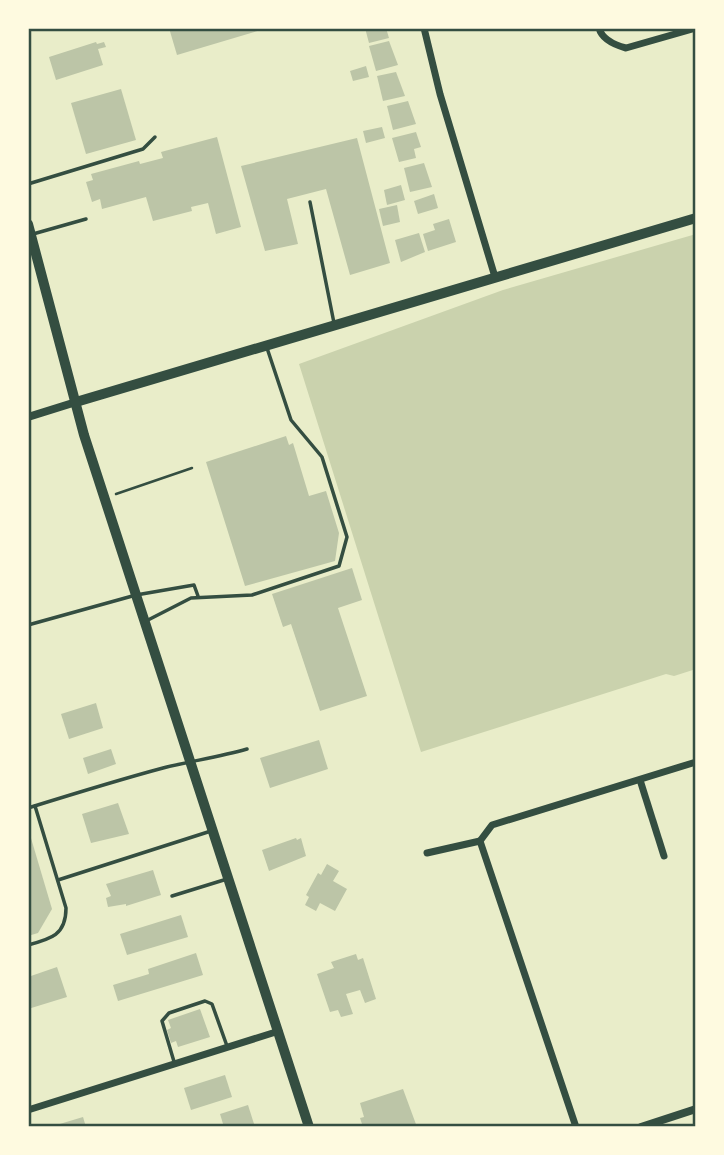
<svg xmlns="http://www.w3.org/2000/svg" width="724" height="1155" viewBox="0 0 724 1155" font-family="'Open Sans',sans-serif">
	<rect width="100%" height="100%" fill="#e9edc9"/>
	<path fill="#cad2ad" d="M696 234V669L674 676 666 674 421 752 299 364 503 290Z"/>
	<g fill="#bcc5a7">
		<path d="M169 28H264V29L177 55Z"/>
		<path d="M365 28H386L389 38 369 43Z"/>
		<path d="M389 41 398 65 376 71 369 46Z"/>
		<path d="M96 42 97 44 104 42 106 47 98 49 103 65 56 80 49 57Z"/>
		<path d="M366 66 369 77 353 81 350 71Z"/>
		<path d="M396 72 405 96 383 101 377 76Z"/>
		<path d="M121 89 136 140 86 154 71 103Z"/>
		<path d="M408 101 416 124 393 130 387 106Z"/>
		<path d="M382 127 385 138 366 143 363 131Z"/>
		<path d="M416 132 421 147 414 149 416 158 399 162 392 138Z"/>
		<path d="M217 137 241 227 216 234 208 203 191 207 192 211 153 221 146 197 102 209 100 199 92 202 86 182 93 180 91 174 139 161 140 164 163 158 161 152Z"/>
		<path d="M357 138 390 263 350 275 326 189 287 199 298 244 265 251 241 166Z"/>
		<path d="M424 163 432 187 410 192 404 168Z"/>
		<path d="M401 185 405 200 387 205 384 190Z"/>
		<path d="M434 194 438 208 418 214 414 201Z"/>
		<path d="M397 205 400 222 383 226 379 209Z"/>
		<path d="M449 219 456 242 428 251 423 234 435 230 433 224Z"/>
		<path d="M419 233 425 252 401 262 395 240Z"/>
		<path d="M286 436 289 445 293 443 309 496 326 491 339 533 335 561 245 586 206 462Z"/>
		<path d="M352 568 362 600 338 608 367 696 320 711 291 624 283 627 272 594Z"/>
		<path d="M96 703 103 728 69 739 61 714Z"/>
		<path d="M319 740 328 769 270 788 260 758Z"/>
		<path d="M111 749 116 764 88 774 83 758Z"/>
		<path d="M118 803 129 834 91 843 82 814Z"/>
		<path d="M28 828 52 909 38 933 28 936Z"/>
		<path d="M296 838 297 840 301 838 306 856 269 871 262 850Z"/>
		<path d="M327 864 339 871 333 881 347 889 335 911 320 903 316 911 305 905 309 897 306 895 318 873 321 875Z"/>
		<path d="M153 870 161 895 126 906V904L108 907 106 898 111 896 106 884Z"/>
		<path d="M181 915 188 937 127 955 120 934Z"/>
		<path d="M196 953 203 975 118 1001 113 985 149 974 148 969Z"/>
		<path d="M356 954 358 960 363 958 376 999 365 1003 360 990 346 994 353 1014 341 1017 338 1010 330 1012 317 974 334 968 331 962Z"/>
		<path d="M57 967 67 997 28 1009V977Z"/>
		<path d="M200 1009 210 1037 178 1047 176 1041 171 1043 167 1030 171 1028 168 1020Z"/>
		<path d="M225 1075 232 1097 191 1110 184 1088Z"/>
		<path d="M403 1089 417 1127H363L360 1118 364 1117 360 1103Z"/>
		<path d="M248 1105 255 1127H224L220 1114Z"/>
		<path d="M83 1117 86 1127H53V1126Z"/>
	</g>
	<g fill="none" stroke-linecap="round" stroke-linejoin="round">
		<path stroke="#344e41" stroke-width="2.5" d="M116 494 192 468"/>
		<g stroke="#344e41" stroke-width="3.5">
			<path d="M28 184 143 149 155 137"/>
			<path d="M310 202 334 323"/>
			<path d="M33 234 86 219"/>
			<path d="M148 620 191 598 252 595 339 566 347 537 322 457 291 420 267 348"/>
			<path d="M28 625 136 595 194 585 198 596"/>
			<path d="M28 808C73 794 118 780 163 768 191 761 219 757 247 749"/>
			<path d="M58 880 211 831"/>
			<path d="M172 896 227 879"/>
			<path d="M28 945C51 939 66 935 66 908L35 806"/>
			<path d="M175 1065 162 1021 169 1013 205 1001 212 1004 227 1046"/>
		</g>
		<g stroke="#344e41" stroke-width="7">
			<path d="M424 28 440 94 495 277"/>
			<path d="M599 28C602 40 615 45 626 48L696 28"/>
			<path d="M640 780 664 856"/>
			<path d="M427 853 480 841"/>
			<path d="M28 1110 279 1031"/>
			<path d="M576 1127 480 841 492 825 696 762"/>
		</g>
		<g stroke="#344e41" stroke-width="8">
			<path d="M28 417 76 402"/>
			<path d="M641 1127 696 1109"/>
		</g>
		<path stroke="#344e41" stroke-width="10" d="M76 402 696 218"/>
		<path stroke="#344e41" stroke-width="10" d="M28 224 84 435 309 1127"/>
	</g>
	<rect width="724" height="1155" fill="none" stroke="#fefae0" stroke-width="60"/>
	<rect x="30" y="30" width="664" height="1095" fill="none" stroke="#344e41" stroke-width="2.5"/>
</svg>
